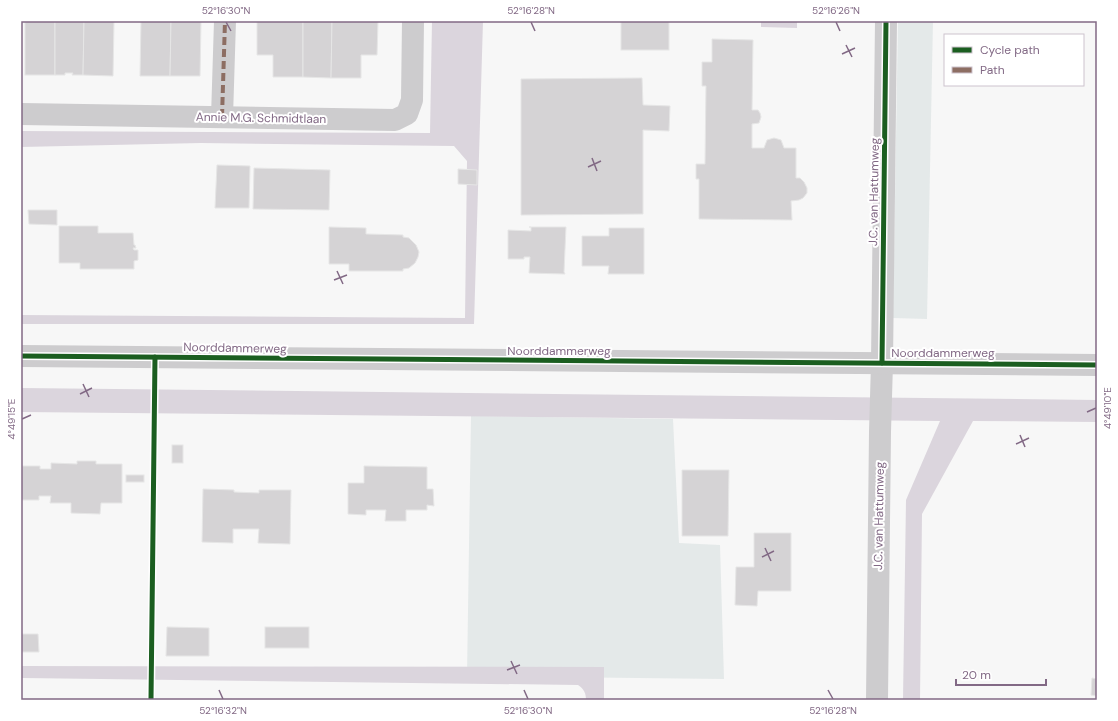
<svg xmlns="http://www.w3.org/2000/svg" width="1118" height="721" viewBox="0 0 1118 721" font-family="'DM Sans',sans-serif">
	<rect width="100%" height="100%" fill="#f7f7f7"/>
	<g fill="#e4e9e9">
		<path d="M898 21H933L927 319 893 318Z"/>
		<path d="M471 416 673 419 679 543 720 545 724 679 467 676Z"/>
	</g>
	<g fill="#dbd5dd">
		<path d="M432 21H483L474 324H21V315L465 318 467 161 454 146 201 143 21 147V131L430 133Z"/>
		<path d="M761 21H797V28L761 27Z"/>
		<path d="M21 388 1097 400V422L973 421 922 514 920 700H903L906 500 940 421 21 412Z"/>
		<path d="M21 666 604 667V700H586C586 693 584 689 578 685L23 678H21Z"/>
	</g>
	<g fill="#d5d3d5" stroke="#e6e6e6">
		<rect x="25" y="21" width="30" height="54"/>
		<path d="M55 21H84L83 75H72L73 73H65V75H55Z"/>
		<path d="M84 21H114L113 76 83 75Z"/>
		<path d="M141 21H171L170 76H140Z"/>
		<path d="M171 21H201L200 76H170Z"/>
		<path d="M257 21H303V77H273V55H257Z"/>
		<path d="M303 21H332L331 78 303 77Z"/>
		<path d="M332 21H378L377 55H361V78H331Z"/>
		<rect x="621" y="21" width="48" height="29"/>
		<path d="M712 39 753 40 752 110H758L760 113 761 117 759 123 752 124V148H764L767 140 774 138 781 140 784 148H796V178H800L804 182 807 188V193L803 198 799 200 791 201 792 220 699 219V179H696V164H705L706 86H702V62H712Z"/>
		<path d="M642 78 643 105 670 106 669 131 643 130V214L521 215V79Z"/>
		<path d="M217 165 250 166 249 208H215Z"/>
		<path d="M254 168 330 170 329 210 253 209Z"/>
		<path d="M458 169 477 170V185L458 184Z"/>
		<path d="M28 210H57V225L29 224Z"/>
		<path d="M59 226H98V233H133L134 245H135L136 248H133L134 250H138V260L134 261V269H80V263H59Z"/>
		<path d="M329 227 366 228V234L403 235V237L409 238 416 245 419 252 418 257 415 263 409 268 403 269V271H349V264H329Z"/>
		<path d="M529 227H566L564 272 565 274 529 273 530 257H524V259H508V230L531 231V227Z"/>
		<path d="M609 228H644V274H608L609 266H582V236H609Z"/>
		<rect x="172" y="445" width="11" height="18"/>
		<path d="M77 461H96V464H122V503H101L100 514 71 513V503H50L51 496H39V500H21L22 466H40V469H51V463L77 464Z"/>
		<path d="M364 466 427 467V489H433L434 506 427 505V510H406V521H385L386 510H366V515L348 514V483H364Z"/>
		<path d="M682 470H729L728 536H682Z"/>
		<rect x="126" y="475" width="18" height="7"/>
		<path d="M203 489 234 490V492L259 493V490H291L290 544 258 543 259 529H233V543L202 542Z"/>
		<path d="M754 533H791V591H758L757 606 735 605 736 567H754Z"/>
		<path d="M167 627 209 628V656H166Z"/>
		<rect x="265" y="627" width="44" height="21"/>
		<path d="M21 634H38L39 652H21Z"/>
		<path d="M1092 678 1097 679V696L1091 695Z"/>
	</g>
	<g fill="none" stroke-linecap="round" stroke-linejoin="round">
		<path stroke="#cdccce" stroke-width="22" d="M222 117 225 21"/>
		<g stroke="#cdccce" stroke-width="22">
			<path d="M21 114 395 120 407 114 412 100 413 21"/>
			<path d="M877 700 880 432 882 363"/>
		</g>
		<g stroke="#cdccce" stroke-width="22">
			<path d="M21 356 1097 365"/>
			<path d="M882 363 886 21"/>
		</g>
		<path stroke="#8d6e63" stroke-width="4" stroke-dasharray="8 4" stroke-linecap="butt" d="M222 117 225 21"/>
		<defs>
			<g id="cycleway">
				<path d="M21 356 1097 365"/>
				<path d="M882 363 886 21"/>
				<path d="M151 700 155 357"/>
			</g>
		</defs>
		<use href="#cycleway" stroke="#fff" stroke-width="8"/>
		<use href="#cycleway" stroke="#1b5e20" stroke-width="5"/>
	</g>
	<path fill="none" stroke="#826985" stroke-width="1.5" d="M226 22 231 31M531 22 535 31M836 22 840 31M846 45 852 57M842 54 855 48M592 158 597 171M588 167 601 161M337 271 343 284M334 280 347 275M83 384 89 397M80 394 92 388M1087 412 1096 408M22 419 31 415M1020 435 1025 447M1016 444 1029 438M765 548 771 561M762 557 774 551M511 661 517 674M507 670 520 665M219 690 223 699M524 690 528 699M828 690 833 699"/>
	<g text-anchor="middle" stroke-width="4" stroke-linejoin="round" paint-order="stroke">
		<g font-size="12" fill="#826985" stroke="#fff">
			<text transform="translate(261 118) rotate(1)" y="4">Annie M.G. Schmidtlaan</text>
			<text transform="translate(874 192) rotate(-89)" y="4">J.C. van Hattumweg</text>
			<text transform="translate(235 348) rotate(1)" y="4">Noorddammerweg</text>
			<text x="559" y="355">Noorddammerweg</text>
			<text x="943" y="357">Noorddammerweg</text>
			<text transform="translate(879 516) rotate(-89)" y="4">J.C. van Hattumweg</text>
		</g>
	</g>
	<rect width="1118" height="721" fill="none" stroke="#ffffff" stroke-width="44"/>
	<rect x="944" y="34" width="140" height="52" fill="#ffffff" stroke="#cdc3ce"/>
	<rect x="952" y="47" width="20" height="6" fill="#1b5e20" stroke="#cdc3ce"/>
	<text x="980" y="54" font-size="12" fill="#826985">Cycle path</text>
	<rect x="952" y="67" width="20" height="6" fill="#8d6e63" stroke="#cdc3ce"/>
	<text x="980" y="74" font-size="12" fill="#826985">Path</text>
	<path d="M956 679v6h90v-6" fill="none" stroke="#826985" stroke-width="2"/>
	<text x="962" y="679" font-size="12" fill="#826985" stroke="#ffffff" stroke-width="3" paint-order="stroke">20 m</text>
	<rect x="22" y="22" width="1074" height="677" fill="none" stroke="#826985" stroke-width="1.5"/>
	<g font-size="10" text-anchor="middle" fill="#826985">
		<text x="226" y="14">52°16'30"N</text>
		<text x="531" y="14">52°16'28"N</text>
		<text x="836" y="14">52°16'26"N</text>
		<text transform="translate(1107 408) rotate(-90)" y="4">4°49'10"E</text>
		<text transform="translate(11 419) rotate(-90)" y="4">4°49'15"E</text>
		<text x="223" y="714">52°16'32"N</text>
		<text x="528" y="714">52°16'30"N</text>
		<text x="833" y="714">52°16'28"N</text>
	</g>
</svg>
